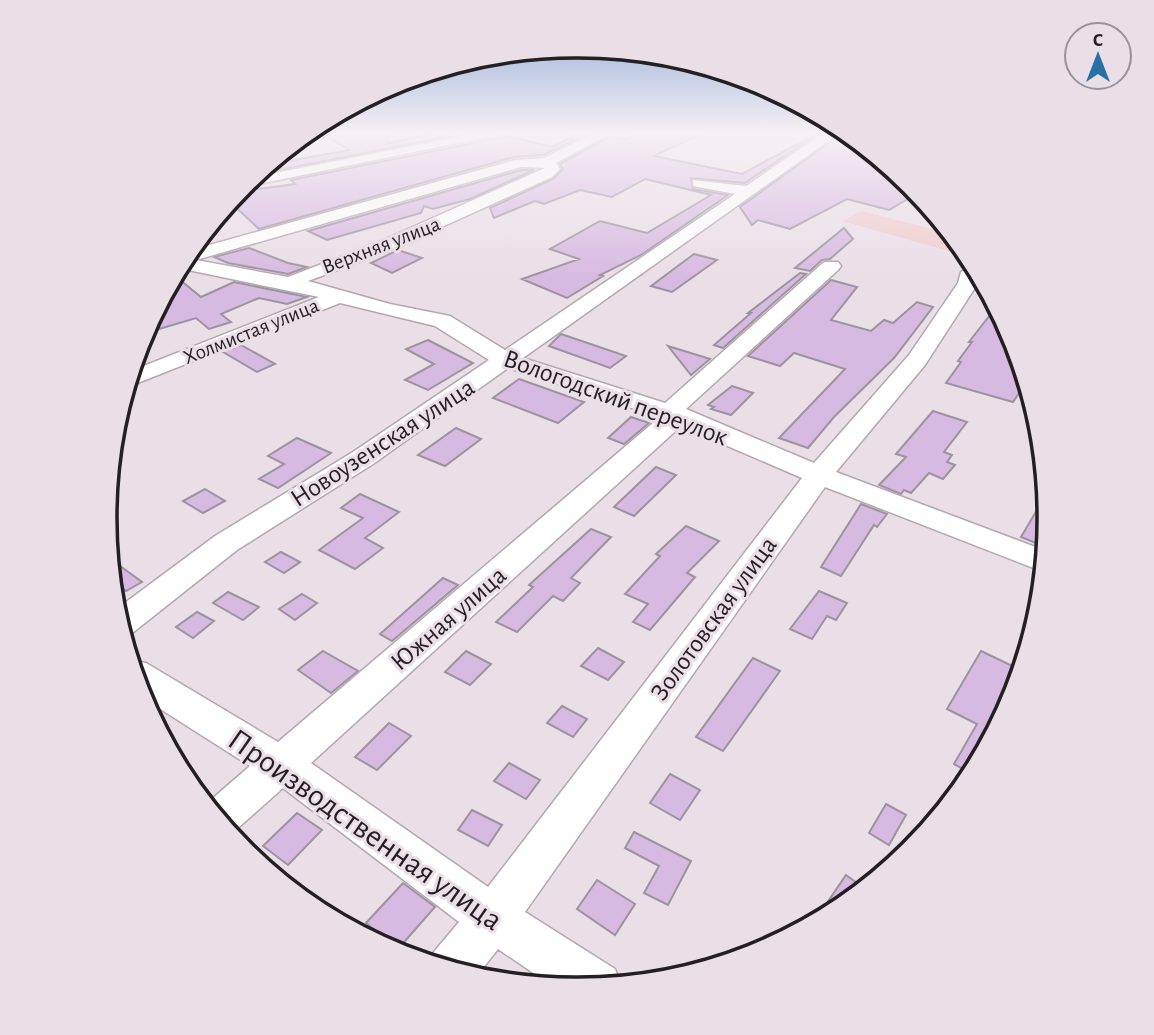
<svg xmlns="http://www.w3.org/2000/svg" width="1154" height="1035" viewBox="0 0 1154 1035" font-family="'Alegreya Sans',sans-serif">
	<rect width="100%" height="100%" fill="#eadee7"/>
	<path fill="#efcbce" d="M862 211 952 234 970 257 842 221Z"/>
	<g fill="#d7bae1" stroke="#9b949e" stroke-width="2">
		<path d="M320 132H387L388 143 438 133 445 137 279 170 273 164 349 150Z"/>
		<path d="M642 132H705L654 156 742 174 820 132 745 183 691 178 693 189 728 195 641 255 600 275 603 276 567 298 522 279 579 259 550 249 600 221 647 233 711 195 645 179 612 197 580 190 544 204 535 201 525 205 494 218 490 208 553 179 563 169 560 164 609 137 624 139Z"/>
		<path d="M844 132H848L918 193 889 210 847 199 790 229 758 220 752 225 740 207Z"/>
		<path d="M580 133 587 134 543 155 514 157 259 229 229 201 236 192 295 184 291 180 508 136 552 147Z"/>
		<path d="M521 170H534L470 199 433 209 424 206 421 213 327 240 308 231Z"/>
		<path d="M844 228 853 239 830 259 822 260 810 271 795 268Z"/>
		<path d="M249 248 288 263 307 267 288 274 228 263 214 257Z"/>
		<path d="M398 250 422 258 392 273 371 263Z"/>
		<path d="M694 254 717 260 672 292 651 286Z"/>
		<path d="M800 273 806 274 723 348 714 345 751 313H748Z"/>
		<path d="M174 275 201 297 234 282 307 297 287 304 259 298 221 314 231 322 209 329 196 318 142 334Z"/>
		<path d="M831 280 857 287 831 320 871 331 884 320 893 323 917 302 933 307 894 358 834 417 808 448 779 438 845 369 794 353 780 366 748 356Z"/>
		<path d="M997 306 1013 337 1027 382 1013 402 946 383 961 362 958 361 972 342H969Z"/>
		<path d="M561 334 626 356 610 368 549 346Z"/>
		<path d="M428 340 473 363 428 390 405 380 434 364 406 349Z"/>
		<path d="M241 345 275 364 257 372 223 352Z"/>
		<path d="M668 346 710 359 691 375Z"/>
		<path d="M519 379 584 402 558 423 493 398Z"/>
		<path d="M732 386 753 393 731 415 711 409 714 407 708 405Z"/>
		<path d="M933 411 967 422 944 452 952 455 947 462 955 465 943 479 929 473 911 493 904 490 901 494 879 485 906 457 896 454Z"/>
		<path d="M631 417 649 423 624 444 608 438Z"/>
		<path d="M456 428 481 439 445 466 418 455Z"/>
		<path d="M297 438 331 453 278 488 259 479 284 464 268 456Z"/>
		<path d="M656 467 676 475 634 516 614 507Z"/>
		<path d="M205 489 225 501 203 513 183 501Z"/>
		<path d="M1047 493 1048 527 1038 544 1021 537Z"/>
		<path d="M360 494 399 512 365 538 383 548 355 569 319 550 363 518 341 508Z"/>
		<path d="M861 504 887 514 877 527 874 525 841 576 821 567Z"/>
		<path d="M686 526 719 541 687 573 695 577 650 630 633 622 648 604 625 594 660 556 656 554Z"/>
		<path d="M591 529 611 537 571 578 580 583 563 601 553 596 517 632 496 622 533 587 529 585Z"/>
		<path d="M281 552 300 562 284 573 265 562Z"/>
		<path d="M109 558 142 582 126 591 111 580Z"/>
		<path d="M443 578 458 585 392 641 380 634Z"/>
		<path d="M819 591 847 603 836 620 827 616 812 639 790 629Z"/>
		<path d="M228 592 259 607 243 620 213 603Z"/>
		<path d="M302 594 317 603 295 620 279 609Z"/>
		<path d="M197 612 214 621 193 638 176 627Z"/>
		<path d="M598 648 624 662 608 680 581 666Z"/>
		<path d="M323 651 358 671 331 693 298 670Z"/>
		<path d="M466 651 491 664 470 685 445 672Z"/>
		<path d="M981 651 1021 670 1013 698 972 774 954 764 977 724 947 709Z"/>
		<path d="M753 658 780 671 723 751 696 737Z"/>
		<path d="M562 706 587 719 573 737 547 723Z"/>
		<path d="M389 723 411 736 377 770 355 757Z"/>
		<path d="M509 763 540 780 526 799 494 781Z"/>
		<path d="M670 774 700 790 680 820 650 803Z"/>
		<path d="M886 804 906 815 889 845 869 833Z"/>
		<path d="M472 810 502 825 488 846 458 830Z"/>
		<path d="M297 813 322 830 288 865 263 846Z"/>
		<path d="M634 832 691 861 668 905 644 893 659 866 625 848Z"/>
		<path d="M846 875 865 889 839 910 812 925Z"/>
		<path d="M597 880 635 904 615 935 577 909Z"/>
		<path d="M403 883 435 907 398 949 366 923Z"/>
	</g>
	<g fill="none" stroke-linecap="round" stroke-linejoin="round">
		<defs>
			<g id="minor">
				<path d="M482 132H511L240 188 250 178Z"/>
				<path d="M596 132H613L556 163 560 169 552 177 391 250 308 281 390 304 450 316 505 350 735 194 693 186V180L746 186 825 132H841L523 358 665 403 824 262H838L841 266 838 270 686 409 814 463 909 355 958 283 961 272 974 264 980 276 978 283 925 365 836 472 1046 551 1044 572 825 487 525 912 615 969 621 985 577 989 554 987 498 949 475 978 428 963 433 953 459 922 283 788 230 835 205 805 250 766 140 696 129 660 146 663 278 742 660 417 508 368 373 464 237 550 131 634 122 636 114 611 215 536 353 452 489 360 435 326 340 303 125 388 131 371 319 297 178 268 188 251 515 160 544 158ZM521 167 545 168 379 242 288 277 196 260ZM681 426 802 478 488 887 311 763Z"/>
			</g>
		</defs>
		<use href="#minor" stroke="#b3a7b0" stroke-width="3"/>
		<use href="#minor" fill="#fff" fill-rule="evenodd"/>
	</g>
	<linearGradient id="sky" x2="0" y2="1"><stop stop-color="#89a5d4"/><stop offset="0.48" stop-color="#f6f0f4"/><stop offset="1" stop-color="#f6f0f4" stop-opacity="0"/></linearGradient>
	<rect width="1154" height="277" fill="url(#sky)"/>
	<g text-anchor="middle" stroke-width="6" stroke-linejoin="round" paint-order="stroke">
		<g font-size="21" fill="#241f23" stroke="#eadee7">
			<text transform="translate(381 245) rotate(-21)" y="7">Верхняя улица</text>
			<text transform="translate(251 331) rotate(-22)" y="7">Холмистая улица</text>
		</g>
		<g font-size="26" fill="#241f23" stroke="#eadee7">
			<text transform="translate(616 397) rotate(20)" y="9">Вологодский переулок</text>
			<text transform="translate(382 442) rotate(-33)" y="9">Новоузенская улица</text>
			<text transform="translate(448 618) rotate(-41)" y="9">Южная улица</text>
			<text transform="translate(713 618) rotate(-54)" y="9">Золотовская улица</text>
		</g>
		<g font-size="32" fill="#241f23" stroke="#eadee7">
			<text transform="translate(366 829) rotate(35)" y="11">Производственная улица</text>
		</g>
	</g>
	<path d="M0 0H1154V1035H0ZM576 58H578A459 459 0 0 1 1037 517V518A459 459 0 0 1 578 977H576A459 459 0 0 1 117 518V517A459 459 0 0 1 576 58Z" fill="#eadee7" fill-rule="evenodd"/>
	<path fill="none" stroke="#241f23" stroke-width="3.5" d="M576 58H578A459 459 0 0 1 1037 517V518A459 459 0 0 1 578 977H576A459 459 0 0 1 117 518V517A459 459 0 0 1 576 58Z"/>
	<g transform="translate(1098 56)"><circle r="33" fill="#eadee7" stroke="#9b9299" stroke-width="2"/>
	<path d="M0-5L12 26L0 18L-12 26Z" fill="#2970a5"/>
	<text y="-10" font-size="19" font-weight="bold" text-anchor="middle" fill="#241f23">С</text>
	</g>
</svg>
